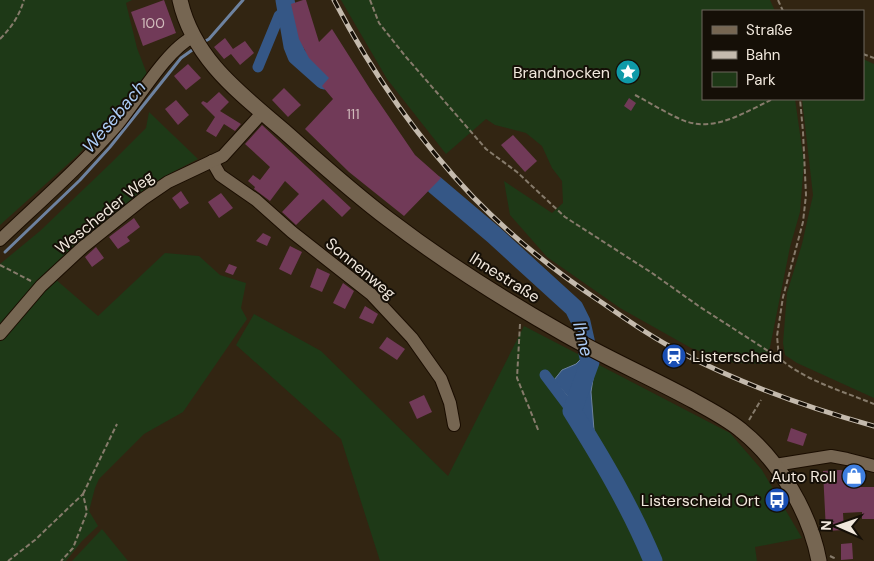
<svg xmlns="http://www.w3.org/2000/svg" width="874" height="561" viewBox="0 0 874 561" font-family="'DM Sans',sans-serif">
	<rect width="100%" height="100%" fill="#322512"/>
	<g fill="#1e3917">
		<path d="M0 0H132L126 3 137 48 147 74 78 155 0 225Z"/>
		<path d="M341 0H770L775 11H703V99H795L804 162 800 212 790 247 770 347 764 364 734 363 691 348 620 308 547 257 510 215 504 181 552 213 563 203 562 181 552 168 542 146 526 133 495 125 486 119 446 154 387 79Z"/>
		<path d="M863 59 874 64V398L797 363 785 355 783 343 787 293 802 244 813 195 802 99H863Z"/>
		<path d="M149 112 198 159 169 174 71 255 0 330V264L40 231 111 163 146 128Z"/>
		<path d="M165 253 199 256 220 275 246 283 241 308 247 319 183 412 144 434 99 479 95 488 89 511 98 526 82 541 66 561H0V339L54 278 98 316Z"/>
		<path d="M254 314 321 351 448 476 524 326 730 433 762 470 802 538 755 547 757 561H380L341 439 236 345Z"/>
		<path d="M102 529 128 561H72Z"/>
	</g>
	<path fill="#355786" stroke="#6d82a0" d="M582 358 595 366 591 392 594 430 588 426 574 404 554 380 562 370 576 364Z"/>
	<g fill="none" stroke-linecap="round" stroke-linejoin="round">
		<g stroke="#6d82a0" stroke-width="3">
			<path d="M202 43 209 39 243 0"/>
			<path d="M5 252 80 180 110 147 181 58 195 48"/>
		</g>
		<g stroke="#355786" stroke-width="11">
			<path d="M258 67 279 16 286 10"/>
			<path d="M545 375 572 411"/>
		</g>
		<g stroke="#355786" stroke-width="19">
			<path d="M285 0 293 46 297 56 324 80"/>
			<path d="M435 185 494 235 574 308 581 322 590 362 572 411C602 459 631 508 653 561"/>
		</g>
	</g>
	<g fill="#713a58">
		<path d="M164 0 176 33 143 46 131 12Z"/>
		<path d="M303 0H306L319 42 332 29 370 89 415 155 441 178 404 216 349 172 305 129 333 99 322 86 329 78 309 58 299 39 291 4Z"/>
		<path d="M225 38 233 49 245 41 254 53 240 65 231 54 224 59 214 47Z"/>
		<path d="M188 64 201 78 186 90 174 76Z"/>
		<path d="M284 88 301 105 288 117 272 100Z"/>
		<path d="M219 92 229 102 220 111 241 124 235 131 224 124 216 137 206 131 215 117 201 103 203 101 207 103Z"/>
		<path d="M629 98 636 103 631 111 624 106Z"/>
		<path d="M176 100 189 115 178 125 165 109Z"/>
		<path d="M262 125 351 208 342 217 323 199 296 225 282 212 299 194 285 181 270 201 254 189 255 187 248 181 253 175 260 180 270 167 245 144Z"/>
		<path d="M513 135 537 161 525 172 501 145Z"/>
		<path d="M181 191 189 203 180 209 172 198Z"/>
		<path d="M221 193 233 208 219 218 208 202Z"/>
		<path d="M134 218 140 227 127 237 130 241 118 249 109 237Z"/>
		<path d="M263 233 271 237 267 246 256 241Z"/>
		<path d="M290 246 302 252 291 275 279 269Z"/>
		<path d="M96 247 104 258 92 267 85 257Z"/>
		<path d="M229 264 237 267 233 275 225 272Z"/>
		<path d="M317 268 330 274 322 292 310 287Z"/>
		<path d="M343 283 354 291 345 309 333 303Z"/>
		<path d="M365 306 378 314 373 324 359 318Z"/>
		<path d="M387 337 405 349 397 360 379 348Z"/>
		<path d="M424 395 432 412 417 419 409 402Z"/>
		<path d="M791 428 807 434 803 446 787 441Z"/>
		<path d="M840 470 849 471 850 481H860L861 487H874V519H862V512L843 513 844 530 826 531 823 471Z"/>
		<path d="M852 543 853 559 841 560V544Z"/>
	</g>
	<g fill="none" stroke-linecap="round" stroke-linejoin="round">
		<defs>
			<g id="street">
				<path d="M212 161 220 175 256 200 292 232 371 294 412 338 441 379 450 403 454 425"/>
				<path d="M0 240C40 202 81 166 117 125 137 101 167 49 193 37"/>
				<path d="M0 334 41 286 83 247 143 199 168 182 223 156 262 113"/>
				<path d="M775 465 831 456 847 459 874 466"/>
			</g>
			<path id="secondary" d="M180 0C193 59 241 94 284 131 318 161 352 192 388 219 443 261 501 298 561 332 604 357 650 377 694 401 710 410 728 419 742 431 780 462 810 513 819 561"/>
		</defs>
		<use href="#street" stroke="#1a0d00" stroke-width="14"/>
		<use href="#secondary" stroke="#1a0d00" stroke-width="17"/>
		<g stroke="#867b6b" stroke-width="2" stroke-dasharray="5 2.5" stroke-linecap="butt">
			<path d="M370 0 379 23 406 57 486 149 517 172 565 217 652 273 700 307 779 358C806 381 842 391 874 404"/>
			<path d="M778 0 783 11"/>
			<path d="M0 39C12 27 19 16 24 0"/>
			<path d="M863 54 874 58"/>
			<path d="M635 95C649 102 674 118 688 122 717 131 747 111 773 99"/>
			<path d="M0 265 31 281"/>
			<path d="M520 324 517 378 539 432"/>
			<path d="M779 358 777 336 783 297 803 222 806 195 803 132 800 99"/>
			<path d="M749 420 761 400"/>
			<path d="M83 494 117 424"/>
			<path d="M830 556 834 558V561"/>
			<path d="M8 561 35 540 83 494 87 512 73 548 61 561"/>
		</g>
		<use href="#street" stroke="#766652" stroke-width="12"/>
		<use href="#secondary" stroke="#766652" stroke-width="15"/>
		<defs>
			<path id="rail" d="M334 0C371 71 418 139 473 197 512 237 557 273 604 304 630 322 656 340 684 354 744 385 809 408 874 426"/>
		</defs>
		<use href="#rail" stroke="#c4baad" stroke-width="5"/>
		<use href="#rail" stroke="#150f07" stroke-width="3" stroke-dasharray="9" stroke-linecap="butt"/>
	</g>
	<defs>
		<symbol id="sight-disc" viewBox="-11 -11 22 22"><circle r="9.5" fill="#0f9aa8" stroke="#150f07"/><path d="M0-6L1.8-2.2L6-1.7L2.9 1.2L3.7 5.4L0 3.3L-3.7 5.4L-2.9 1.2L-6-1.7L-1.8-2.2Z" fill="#fff"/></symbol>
		<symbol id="station-disc" viewBox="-11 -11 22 22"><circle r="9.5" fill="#1a4fb4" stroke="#150f07"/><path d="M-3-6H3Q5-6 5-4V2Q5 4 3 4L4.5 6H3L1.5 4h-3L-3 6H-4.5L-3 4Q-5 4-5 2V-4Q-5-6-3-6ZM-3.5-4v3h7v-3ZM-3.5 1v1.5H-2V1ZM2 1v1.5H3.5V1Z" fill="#fff"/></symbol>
		<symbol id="shop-disc" viewBox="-11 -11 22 22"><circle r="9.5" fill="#3f7fe0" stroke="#150f07"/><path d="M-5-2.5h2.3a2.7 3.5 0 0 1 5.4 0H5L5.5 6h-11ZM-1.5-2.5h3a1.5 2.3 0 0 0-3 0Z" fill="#fff"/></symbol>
		<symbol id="bus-disc" viewBox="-11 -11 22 22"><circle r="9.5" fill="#1a4fb4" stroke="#150f07"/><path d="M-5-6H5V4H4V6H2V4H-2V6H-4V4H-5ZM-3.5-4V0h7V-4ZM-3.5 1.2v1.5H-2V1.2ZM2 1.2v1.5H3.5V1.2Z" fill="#fff"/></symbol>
	</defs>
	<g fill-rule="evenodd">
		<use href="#sight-disc" x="614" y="58" width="28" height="28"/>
		<use href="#station-disc" x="660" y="342" width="28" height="28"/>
		<use href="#shop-disc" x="840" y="462" width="28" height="28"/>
		<use href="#bus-disc" x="763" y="486" width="28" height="28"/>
	</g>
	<g text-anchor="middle" stroke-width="4" stroke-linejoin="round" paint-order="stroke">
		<g font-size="14" fill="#d1bcbc">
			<text x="153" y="28">100</text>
			<text x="353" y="119">111</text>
		</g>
		<g font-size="16" fill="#f1e8dd" stroke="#150f07" text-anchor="end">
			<text x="610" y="78">Brandnocken</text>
			<text x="692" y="362" text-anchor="start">Listerscheid</text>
			<text x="836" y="482">Auto Roll</text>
			<text x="760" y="506">Listerscheid Ort</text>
		</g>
		<g font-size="16" fill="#f1e8dd" stroke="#150f07">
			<text transform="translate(104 212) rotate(-39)" y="6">Wescheder Weg</text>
			<text transform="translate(361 268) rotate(40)" y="6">Sonnenweg</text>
			<text transform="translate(505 277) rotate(32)" y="6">Ihnestraße</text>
		</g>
		<g font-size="18" font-style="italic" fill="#acccf7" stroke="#150f07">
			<text transform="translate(114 117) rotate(-50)" y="6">Wesebach</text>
			<text transform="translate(583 339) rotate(76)" y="6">Ihne</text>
		</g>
	</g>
	<rect x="702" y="10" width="162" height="90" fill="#150f07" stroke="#6d665d"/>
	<rect x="712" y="26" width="25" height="8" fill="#766652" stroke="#6d665d"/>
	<text x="746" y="35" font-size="15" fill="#f1e8dd">Straße</text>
	<rect x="712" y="51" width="25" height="8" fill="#c4baad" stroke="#6d665d"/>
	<text x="746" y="60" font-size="15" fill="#f1e8dd">Bahn</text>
	<rect x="712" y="72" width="25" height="15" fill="#1e3917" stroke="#6d665d"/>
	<text x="746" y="85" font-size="15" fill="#f1e8dd">Park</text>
	<g transform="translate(839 526) rotate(272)" stroke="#150f07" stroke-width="4" paint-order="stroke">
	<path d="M0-4L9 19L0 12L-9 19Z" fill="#f1e8dd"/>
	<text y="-8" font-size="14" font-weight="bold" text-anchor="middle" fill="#f1e8dd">N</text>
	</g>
</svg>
